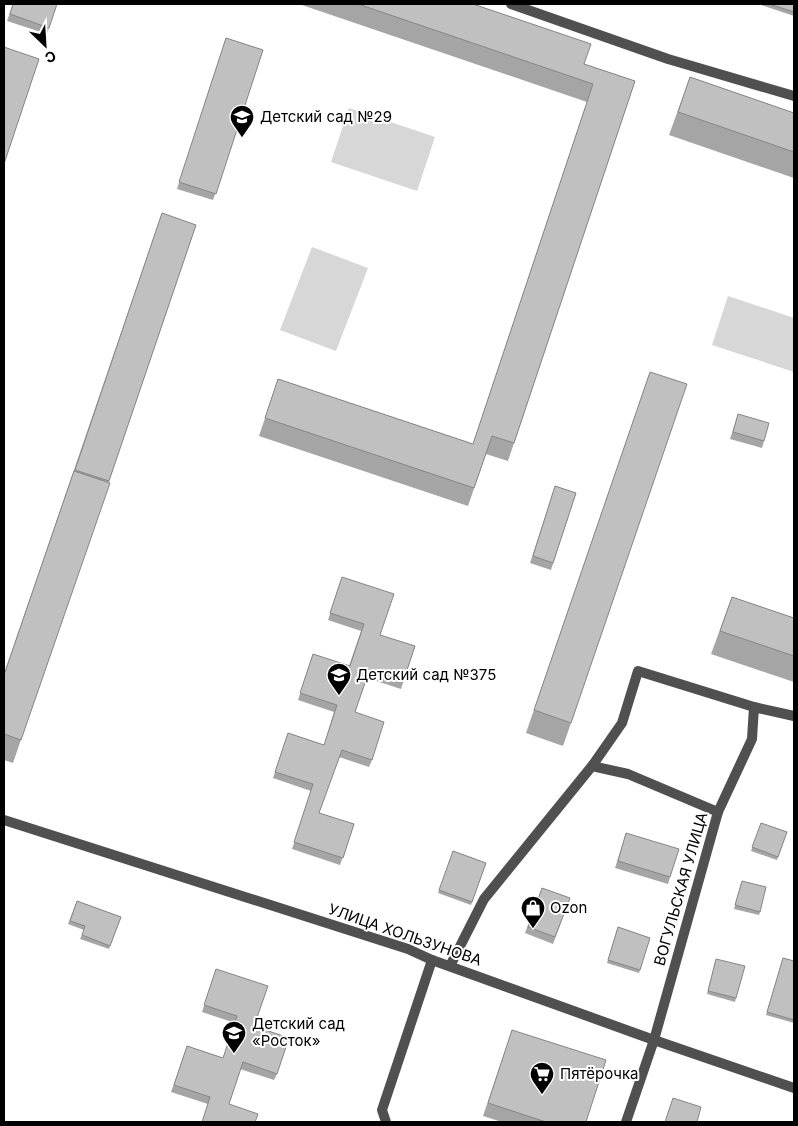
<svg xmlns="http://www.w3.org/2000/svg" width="798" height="1126" viewBox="0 0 798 1126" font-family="Inter,sans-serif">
	<rect width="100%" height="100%" fill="#fff"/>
	<g fill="#d7d7d7">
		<path d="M349 108 435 137 417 191 331 162Z"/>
		<path d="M312 247 368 268 336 351 280 330Z"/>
		<path d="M728 296 794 318V372L712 345Z"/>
	</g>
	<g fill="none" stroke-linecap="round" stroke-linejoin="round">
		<g stroke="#505050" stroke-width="10">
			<path d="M511 4 668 59 794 96"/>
			<path d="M592 766 622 723 638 671 754 707"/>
			<path d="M450 966 484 899 592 766 628 774 718 812"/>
			<path d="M386 1122 382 1110 432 960"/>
			<path d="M626 1122 654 1040 718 812 752 739 754 707 794 716"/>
		</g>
		<path stroke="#505050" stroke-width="10" d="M4 820 408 949 432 960 654 1040 794 1088"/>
	</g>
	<g fill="#a5a5a5">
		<path d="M13 4 49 28 47 34 7 21Z"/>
		<path d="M299 4H473L584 64 635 81 508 461 486 454 468 506 259 436 278 379 473 444 587 102Z"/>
		<path d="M758 4H794V16Z"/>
		<path d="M226 38 263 50 213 200 177 189Z"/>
		<path d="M690 77 794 113V178L669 135Z"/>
		<path d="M162 213 196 225 13 763 4 760V674Z"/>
		<path d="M650 372 571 723 563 746 526 733Z"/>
		<path d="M738 414 764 441 762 448 730 439Z"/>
		<path d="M555 486 576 493 551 570 530 563Z"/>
		<path d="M342 577 380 635 415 646 401 689 367 678 355 712 372 760 369 767 339 757 319 813 354 824 340 865 292 849 311 791 273 778 288 733 324 745 334 712 298 700 313 654 349 666 361 631 328 620Z"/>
		<path d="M732 597 794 618V682L711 654Z"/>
		<path d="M761 823 787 832 777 860 751 851Z"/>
		<path d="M626 833 670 877 668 884 615 868Z"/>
		<path d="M453 851 486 863 471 905 438 893Z"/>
		<path d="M741 884 760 912 759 915 734 909Z"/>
		<path d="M542 888 570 898 553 944 525 933Z"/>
		<path d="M77 901 121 917 109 949 80 939 84 930 68 924Z"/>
		<path d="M618 927 650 938 639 973 607 963Z"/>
		<path d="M783 958 794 961V1023L766 1015Z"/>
		<path d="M715 962 736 998 735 1002 707 994Z"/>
		<path d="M216 969 254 1026 277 1074 274 1080 240 1069 208 1104 171 1092 187 1046 223 1058 235 1023 202 1012Z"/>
		<path d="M512 1030 586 1122H502L483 1116Z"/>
	</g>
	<g fill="#c0c0c0" stroke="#868686">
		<path d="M13 4H57L49 28 10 14Z"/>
		<path d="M358 4H473L591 44 584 64 635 81 514 443 492 436 474 488 265 418 278 379 473 444 593 84Z"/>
		<path d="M769 4H794V12Z"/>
		<path d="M226 38 263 50 216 194 179 182Z"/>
		<path d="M4 47 39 59 4 164Z"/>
		<path d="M690 77 794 113V152L678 112Z"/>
		<path d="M162 213 196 225 109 481 75 470Z"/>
		<path d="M650 372 687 384 571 723 534 710Z"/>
		<path d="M738 414 769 423 764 441 733 432Z"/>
		<path d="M74 471 110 483 21 740 4 734V675Z"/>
		<path d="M555 486 576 493 553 563 533 556Z"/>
		<path d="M342 577 394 594 380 635 415 646 403 682 369 671 355 712 384 722 372 760 342 750 319 813 354 824 343 858 294 842 313 784 275 772 288 733 324 745 337 705 300 693 313 654 350 666 364 624 330 613Z"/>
		<path d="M732 597 794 618V656L720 631Z"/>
		<path d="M761 823 787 832 778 857 752 847Z"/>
		<path d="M626 833 679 849 670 877 618 861Z"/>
		<path d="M453 851 486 863 472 902 439 890Z"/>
		<path d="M742 881 766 887 760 912 735 905Z"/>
		<path d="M542 888 570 898 555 937 528 927Z"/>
		<path d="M77 901 121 917 110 946 82 935 85 926 70 921Z"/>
		<path d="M618 927 650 938 640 970 608 960Z"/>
		<path d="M783 958 794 961V1020L767 1012Z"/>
		<path d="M716 959 745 966 736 998 708 991Z"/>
		<path d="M216 969 268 986 254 1026 289 1038 277 1074 243 1062 229 1104 258 1114 255 1122H202L210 1097 174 1085 187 1046 223 1058 237 1016 204 1005Z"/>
		<path d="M512 1030 606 1060 586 1122H546L488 1103Z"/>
		<path d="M673 1098 701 1107 697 1122H665Z"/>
	</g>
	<defs>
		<symbol id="school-pin" viewBox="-11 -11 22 30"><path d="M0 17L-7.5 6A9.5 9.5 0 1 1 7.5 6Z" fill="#000" stroke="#fff"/><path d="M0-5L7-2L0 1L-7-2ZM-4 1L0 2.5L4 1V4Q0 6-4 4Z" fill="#fff"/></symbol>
		<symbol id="shop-pin" viewBox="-11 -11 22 30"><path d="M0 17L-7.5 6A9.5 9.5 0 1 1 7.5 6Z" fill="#000" stroke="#fff"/><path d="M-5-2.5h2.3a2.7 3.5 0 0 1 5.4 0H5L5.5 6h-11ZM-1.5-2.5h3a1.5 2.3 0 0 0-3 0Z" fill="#fff"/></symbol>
		<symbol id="supermarket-pin" viewBox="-11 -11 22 30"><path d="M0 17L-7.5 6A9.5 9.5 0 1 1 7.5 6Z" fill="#000" stroke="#fff"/><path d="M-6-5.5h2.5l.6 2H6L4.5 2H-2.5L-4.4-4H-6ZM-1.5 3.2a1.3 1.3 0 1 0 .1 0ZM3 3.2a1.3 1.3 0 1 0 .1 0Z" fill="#fff"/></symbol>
	</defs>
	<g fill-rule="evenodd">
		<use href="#school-pin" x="228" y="103" width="28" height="38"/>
		<use href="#school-pin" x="325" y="661" width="28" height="38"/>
		<use href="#shop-pin" x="519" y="894" width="28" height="38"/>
		<use href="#school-pin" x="220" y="1019" width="28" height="38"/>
		<use href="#supermarket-pin" x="528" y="1060" width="28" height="38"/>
	</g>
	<g text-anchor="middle" stroke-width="4" stroke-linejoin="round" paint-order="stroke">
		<g font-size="15" fill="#000" stroke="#fff" text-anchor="start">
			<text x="260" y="122">Детский сад №29</text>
			<text x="356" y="680">Детский сад №375</text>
			<text x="550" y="913">Ozon</text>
			<text x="252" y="1029">Детский сад<tspan x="252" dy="17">«Росток»</tspan></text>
			<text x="560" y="1079">Пятёрочка</text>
		</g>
		<g font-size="15" fill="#000" stroke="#fff">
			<text transform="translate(681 889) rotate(-74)" y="5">ВОГУЛЬСКАЯ УЛИЦА</text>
			<text transform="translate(405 935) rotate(19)" y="5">УЛИЦА ХОЛЬЗУНОВА</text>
		</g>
	</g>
	<rect width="798" height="1126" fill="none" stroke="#000000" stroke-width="10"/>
	<g transform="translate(45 45) rotate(155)" stroke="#ffffff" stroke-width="4" paint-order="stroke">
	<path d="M0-4L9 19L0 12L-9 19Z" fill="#000000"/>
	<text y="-8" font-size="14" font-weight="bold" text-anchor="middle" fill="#000000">С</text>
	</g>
</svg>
